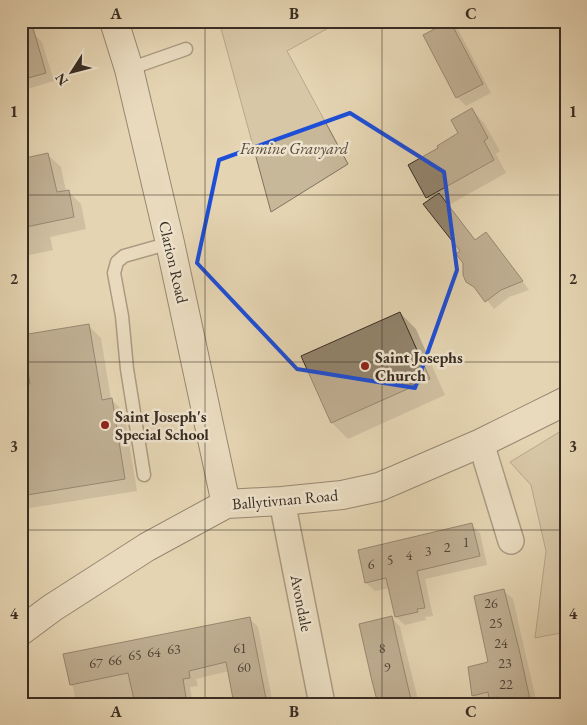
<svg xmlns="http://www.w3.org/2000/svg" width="587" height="725" viewBox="0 0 587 725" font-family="'EB Garamond',serif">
	<rect width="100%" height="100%" fill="#e5d4b2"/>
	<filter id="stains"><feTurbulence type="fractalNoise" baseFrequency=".004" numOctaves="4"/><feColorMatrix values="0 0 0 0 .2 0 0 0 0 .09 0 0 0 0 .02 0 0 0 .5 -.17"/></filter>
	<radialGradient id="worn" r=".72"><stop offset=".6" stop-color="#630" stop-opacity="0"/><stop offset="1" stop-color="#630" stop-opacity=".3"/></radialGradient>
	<g fill="#c8b89a" stroke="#80725e">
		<path d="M219 21H341L287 51 348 164 271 212Z"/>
		<path d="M566 428V632L535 638 546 551 531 485 510 462Z"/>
	</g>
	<g fill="#0003">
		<path d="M450 22 459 31 491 93 466 106 457 97Z"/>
		<path d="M33 33 42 42 54 81 21 91V36Z"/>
		<path d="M472 110 484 123 500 151 496 154 506 173 449 205 476 241 486 234 494 242 529 290 509 297 494 309 480 292 467 281 462 252 427 197 409 165 439 148 460 134Z"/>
		<path d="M48 155 61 167 66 191H68L81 204 86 229 50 237 53 250 25 256 21 253V173Z"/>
		<path d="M400 313 416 329 445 395 348 439 332 423 302 356Z"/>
		<path d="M88 325 101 338 111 399 124 412 137 491 30 508 21 500V345Z"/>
		<path d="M471 525 480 533 487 565 425 579 433 616 425 617 426 620 405 625 396 617 390 588 375 591 366 583Z"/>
		<path d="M21 567 27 576 21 580Z"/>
		<path d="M504 591 513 599 537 704H482L473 695 490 663Z"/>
		<path d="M392 618 400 627 419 704H379Z"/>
		<path d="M250 619 258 627 273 704H236L229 671 196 679 198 686 190 687 193 704H76L73 687 71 684Z"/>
	</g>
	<g fill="#92846d" stroke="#392d23">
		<path d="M21 21H31L46 73 21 80Z"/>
		<path d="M450 21 483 84 456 98 423 35Z"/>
		<path d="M472 108 488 138 484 141 494 160 426 198 408 165 438 148 437 146 458 133 451 120Z"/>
		<path d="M48 153 57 192 69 190 74 217 21 228V159Z"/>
		<path d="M439 193 475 240 486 232 523 281 501 290 485 302 474 287 466 282 463 275V263L456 254 460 251 423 204Z"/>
		<path d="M400 312 430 379 331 423 301 356Z"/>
		<path d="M89 324 102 400 112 398 125 479 21 496V385L30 384 22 335Z"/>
		<path d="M472 523 480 556 417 571 425 608 417 609 418 612 395 617 386 578 365 583 358 550Z"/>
		<path d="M504 589 519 649 531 704H499L497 697 489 699 488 692 472 696 468 667 488 662 474 596Z"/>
		<path d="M392 616 396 635 412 704H378L372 681 359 624Z"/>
		<path d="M250 617 267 704H234L226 662 189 671 190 678 183 679 187 704H135L128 673 70 685 63 654Z"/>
	</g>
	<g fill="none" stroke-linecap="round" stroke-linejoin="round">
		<defs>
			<g id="lane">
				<path d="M129 69 186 49"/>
				<path d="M144 475 127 369 122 316 114 273 117 262 124 256 170 243"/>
			</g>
			<g id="street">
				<path d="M481 443 511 541"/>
				<path d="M282 501 322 704"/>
			</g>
			<g id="secondary">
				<path d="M114 21 129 69 170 243 226 504"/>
				<path d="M21 631 52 608 147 547 226 504 282 501 342 495 379 487 481 443 566 401"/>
			</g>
		</defs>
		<use href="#lane" stroke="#645747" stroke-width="15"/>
		<use href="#street" stroke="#645747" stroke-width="28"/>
		<use href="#secondary" stroke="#392d23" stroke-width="30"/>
		<use href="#lane" stroke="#eee3cd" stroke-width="12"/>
		<use href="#street" stroke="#eee3cd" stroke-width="25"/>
		<use href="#secondary" stroke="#eee3cd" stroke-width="28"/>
	</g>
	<path d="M0 0H587V725H0ZM350 113 444 172 457 270 415 388 297 369 197 263 219 160Z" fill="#e5d4b2" fill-opacity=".55" fill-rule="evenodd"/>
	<path fill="none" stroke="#1d4ed8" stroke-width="4" stroke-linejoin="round" d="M350 113 444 172 457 270 415 388 297 369 197 263 219 160Z"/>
	<path fill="none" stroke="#392d23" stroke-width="1" stroke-opacity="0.55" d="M205 21V704M382 21V704M21 195H566M21 362H566M21 530H566"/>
	<g fill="#8f2418" stroke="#eee3cd" stroke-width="2">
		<circle cx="365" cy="366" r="5"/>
		<circle cx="105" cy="425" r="5"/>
	</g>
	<g text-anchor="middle" stroke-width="5" stroke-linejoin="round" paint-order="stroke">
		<g font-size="14" fill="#4f4336">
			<text x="466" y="547">1</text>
			<text x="447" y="552">2</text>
			<text x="428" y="556">3</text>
			<text x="409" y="560">4</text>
			<text x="390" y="565">5</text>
			<text x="371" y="569">6</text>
			<text x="491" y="608">26</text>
			<text x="496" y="628">25</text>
			<text x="501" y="648">24</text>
			<text x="240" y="653">61</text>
			<text x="382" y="653">8</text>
			<text x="174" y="654">63</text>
			<text x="154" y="657">64</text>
			<text x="135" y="660">65</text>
			<text x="115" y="665">66</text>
			<text x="96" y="668">67</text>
			<text x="505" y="668">23</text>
			<text x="244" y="672">60</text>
			<text x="387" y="672">9</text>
			<text x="506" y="689">22</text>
		</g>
		<g font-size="16" font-style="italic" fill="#56493b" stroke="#eee3cd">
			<text x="294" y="154">Famine Gravyard</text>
		</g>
		<g font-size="16" fill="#392d23" stroke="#eee3cd">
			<text transform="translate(174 262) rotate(77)" y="6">Clarion Road</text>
			<text transform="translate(285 499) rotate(-5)" y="6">Ballytivnan Road</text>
			<text transform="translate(302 603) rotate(79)" y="6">Avondale</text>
		</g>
		<g font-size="16" font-weight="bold" fill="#392d23" stroke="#eee3cd" text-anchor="start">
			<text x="375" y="363">Saint Josephs<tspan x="375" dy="18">Church</tspan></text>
			<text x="115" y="422">Saint Joseph's<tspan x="115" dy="18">Special School</tspan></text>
		</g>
	</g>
	<rect width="587" height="725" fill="none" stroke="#e5d4b2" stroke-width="55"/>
	<g transform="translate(72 72) rotate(234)" stroke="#eee3cd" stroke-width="4" paint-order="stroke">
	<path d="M0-4L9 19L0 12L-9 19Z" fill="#392d23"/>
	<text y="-8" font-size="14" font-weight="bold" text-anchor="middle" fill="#392d23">N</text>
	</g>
	<rect x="28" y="28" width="532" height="670" fill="none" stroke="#392d23" stroke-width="2"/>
	<g font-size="16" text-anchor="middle" font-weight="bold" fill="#392d23">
		<text x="116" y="19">A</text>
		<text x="294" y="19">B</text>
		<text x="471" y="19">C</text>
		<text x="14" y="117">1</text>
		<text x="573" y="117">1</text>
		<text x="14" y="284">2</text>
		<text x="573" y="284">2</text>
		<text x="14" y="452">3</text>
		<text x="573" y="452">3</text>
		<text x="14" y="619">4</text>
		<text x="573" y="619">4</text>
		<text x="116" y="717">A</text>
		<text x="294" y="717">B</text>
		<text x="471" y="717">C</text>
	</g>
	<rect width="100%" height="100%" filter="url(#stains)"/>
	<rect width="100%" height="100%" fill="url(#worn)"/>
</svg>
